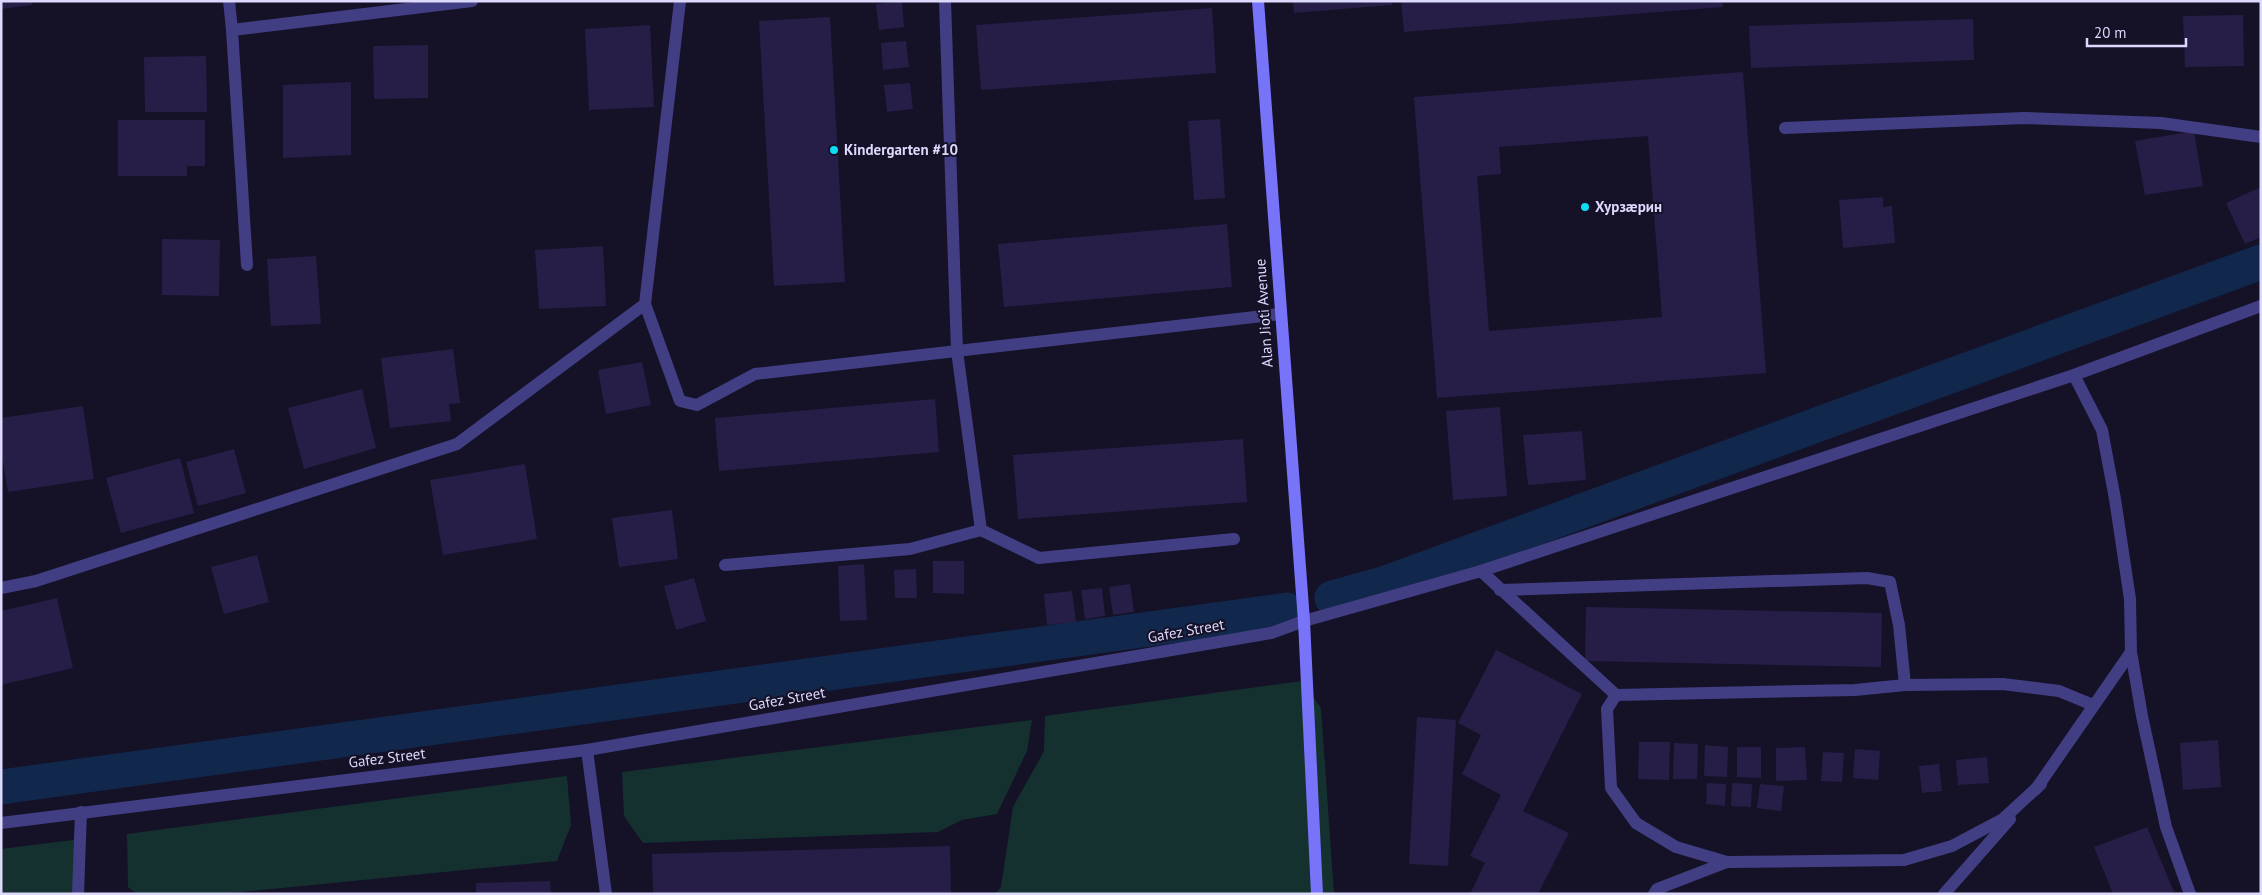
<svg xmlns="http://www.w3.org/2000/svg" width="2262" height="895" viewBox="0 0 2262 895" font-family="'PT Sans',sans-serif">
	<rect width="100%" height="100%" fill="#151127"/>
	<g fill="#143130">
		<path d="M1302 681 1321 708 1334 894H995L1001 887 1013 807 1044 751 1045 716Z"/>
		<path d="M1032 720 1027 751 997 814 962 820 938 832 643 843 624 816 622 772Z"/>
		<path d="M567 776 571 825 557 861 220 894H137L128 887 127 834Z"/>
		<path d="M81 839 82 894H1V849Z"/>
	</g>
	<g fill="none" stroke-linecap="round" stroke-linejoin="round">
		<g stroke="#11274b" stroke-width="35">
			<path d="M1332 598 1386 583 2261 262"/>
			<path d="M1 787 1287 610"/>
		</g>
	</g>
	<g fill="#261e47" fill-rule="evenodd">
		<path d="M1 1H32V5L1 9Z"/>
		<path d="M902 1 904 27 879 30 876 4Z"/>
		<path d="M1293 1H1392V5L1294 13Z"/>
		<path d="M1401 1H1722L1723 7 1404 32Z"/>
		<path d="M1212 8 1216 73 981 90 976 25Z"/>
		<path d="M2243 15 2244 66 2185 67 2183 16Z"/>
		<path d="M830 17 845 282 774 286 759 21Z"/>
		<path d="M1973 19 1974 60 1751 68 1749 26Z"/>
		<path d="M650 25 654 107 589 110 585 29Z"/>
		<path d="M906 41 909 67 883 70 881 43Z"/>
		<path d="M428 45V98L374 99 373 46Z"/>
		<path d="M206 56 207 112H145L144 57Z"/>
		<path d="M1743 72 1766 373 1437 398 1414 97ZM1648 136 1662 317 1489 331 1477 176 1501 174 1499 147Z"/>
		<path d="M351 82V155L283 158V85Z"/>
		<path d="M910 83 913 109 887 112 884 85Z"/>
		<path d="M1220 119 1225 198 1194 200 1188 121Z"/>
		<path d="M118 120H205V166H187V176H118Z"/>
		<path d="M2194 131 2203 186 2145 195 2135 141Z"/>
		<path d="M2261 187V237L2245 244 2226 203Z"/>
		<path d="M1883 197V207L1892 206 1895 243 1843 248 1839 200Z"/>
		<path d="M1227 224 1232 287 1004 307 998 244Z"/>
		<path d="M162 239 220 240 219 296 162 295Z"/>
		<path d="M603 246 606 306 539 309 535 250Z"/>
		<path d="M316 256 321 324 271 326 267 259Z"/>
		<path d="M453 349 460 403 449 404 451 421 390 428 381 358Z"/>
		<path d="M642 362 651 405 606 414 598 370Z"/>
		<path d="M362 389 376 448 304 469 288 408Z"/>
		<path d="M935 399 939 452 719 471 715 418Z"/>
		<path d="M83 406 94 479 8 492 1 450V418Z"/>
		<path d="M1500 407 1507 496 1453 500 1446 411Z"/>
		<path d="M1582 431 1586 480 1528 485 1523 435Z"/>
		<path d="M1243 439 1247 502 1018 519 1013 455Z"/>
		<path d="M234 449 246 493 198 506 186 462Z"/>
		<path d="M180 458 194 513 121 533 106 478Z"/>
		<path d="M525 464 537 539 443 555 430 480Z"/>
		<path d="M672 510 678 559 619 567 612 518Z"/>
		<path d="M257 555 269 602 224 614 211 567Z"/>
		<path d="M933 561H964V594L933 593Z"/>
		<path d="M864 564 867 620 840 621 838 566Z"/>
		<path d="M916 569 917 598H895L894 570Z"/>
		<path d="M694 578 706 621 676 630 664 586Z"/>
		<path d="M1130 584 1134 612 1113 615 1109 587Z"/>
		<path d="M1102 588 1105 616 1085 619 1081 590Z"/>
		<path d="M1072 591 1076 622 1047 625 1044 594Z"/>
		<path d="M57 598 73 668 1 685V611Z"/>
		<path d="M1586 607 1882 613 1881 667 1585 661Z"/>
		<path d="M1496 650 1582 694 1523 811 1569 833 1538 894H1470L1485 863 1470 856 1501 795 1462 774 1481 735 1458 723Z"/>
		<path d="M1417 717 1456 720 1448 866 1409 864Z"/>
		<path d="M2218 740 2221 787 2183 790 2180 743Z"/>
		<path d="M1639 742H1670L1669 780 1638 779Z"/>
		<path d="M1674 743 1698 744 1697 779H1673Z"/>
		<path d="M1705 745 1728 747 1727 777 1704 776Z"/>
		<path d="M1737 747H1761V778L1737 777Z"/>
		<path d="M1805 747 1807 780 1776 781V748Z"/>
		<path d="M1855 749 1880 751 1878 780 1853 778Z"/>
		<path d="M1823 752 1844 753 1842 782 1821 781Z"/>
		<path d="M1987 757 1989 783 1958 785 1956 760Z"/>
		<path d="M1939 764 1942 791 1922 793 1919 766Z"/>
		<path d="M1707 783 1726 784 1725 806 1706 804Z"/>
		<path d="M1732 783 1752 784 1751 807 1731 806Z"/>
		<path d="M1760 784 1784 786 1781 811 1757 808Z"/>
		<path d="M2147 827 2174 892 2168 894H2113L2094 847Z"/>
		<path d="M950 846 951 894H653L652 854Z"/>
		<path d="M550 881 551 894H476V883Z"/>
	</g>
	<g fill="none" stroke-linecap="round" stroke-linejoin="round">
		<g stroke="#413e84" stroke-width="12">
			<path d="M945 1 957 351 981 530 1039 558 1234 539"/>
			<path d="M232 30 247 265"/>
			<path d="M645 304 680 401 697 405 755 374 1280 314"/>
			<path d="M2074 375 2102 430 2115 499 2130 599 2131 652 2142 716 2166 827 2190 894"/>
			<path d="M725 565 910 549 981 530"/>
			<path d="M1481 571 1616 695 1855 690 1905 685 2003 684 2059 691 2093 705"/>
			<path d="M1500 590 1867 578 1890 582 1899 625 1905 685"/>
			<path d="M1616 695 1607 709 1611 788 1636 823 1676 847 1727 862 1657 889 1654 894"/>
			<path d="M587 750 606 894"/>
			<path d="M2036 789 2131 652"/>
			<path d="M1727 862 1904 860 1952 846 2003 819 2041 784"/>
			<path d="M1944 894 2010 819"/>
		</g>
		<g stroke="#413e84" stroke-width="12">
			<path d="M229 1 232 30 472 1"/>
			<path d="M1785 128 2024 118 2161 123 2261 137"/>
			<path d="M1 588 36 581 457 444 645 304 680 1"/>
			<path d="M1 823 587 750 1271 633 1304 621 1481 571 2074 375 2261 306"/>
			<path d="M78 894 81 812"/>
		</g>
		<path stroke="#7874f9" stroke-width="12" d="M1258 1 1304 621 1317 894"/>
	</g>
	<g fill="#0edcf4" stroke="#151127" stroke-width="2">
		<circle cx="834" cy="150" r="5"/>
		<circle cx="1585" cy="207" r="5"/>
	</g>
	<g text-anchor="middle" stroke-width="4" stroke-linejoin="round" paint-order="stroke">
		<g font-size="15" font-weight="bold" fill="#ddd9fd" stroke="#151127" text-anchor="start">
			<text x="844" y="155">Kindergarten #10</text>
			<text x="1595" y="212">Хурзæрин</text>
		</g>
		<g font-size="15" fill="#ddd9fd" stroke="#151127">
			<text transform="translate(1264 313) rotate(-94)" y="5">Alan Jioti Avenue</text>
			<text transform="translate(1186 631) rotate(-10)" y="5">Gafez Street</text>
			<text transform="translate(787 699) rotate(-10)" y="5">Gafez Street</text>
			<text transform="translate(387 758) rotate(-7)" y="5">Gafez Street</text>
		</g>
	</g>
	<rect width="2262" height="895" fill="none" stroke="#ddd9fd" stroke-width="5"/>
	<path d="M2087 38v8h99v-8" fill="none" stroke="#ddd9fd" stroke-width="2.5"/>
	<text x="2094" y="38" font-size="15" fill="#ddd9fd" stroke="#151127" stroke-width="4" paint-order="stroke">20 m</text>
</svg>
